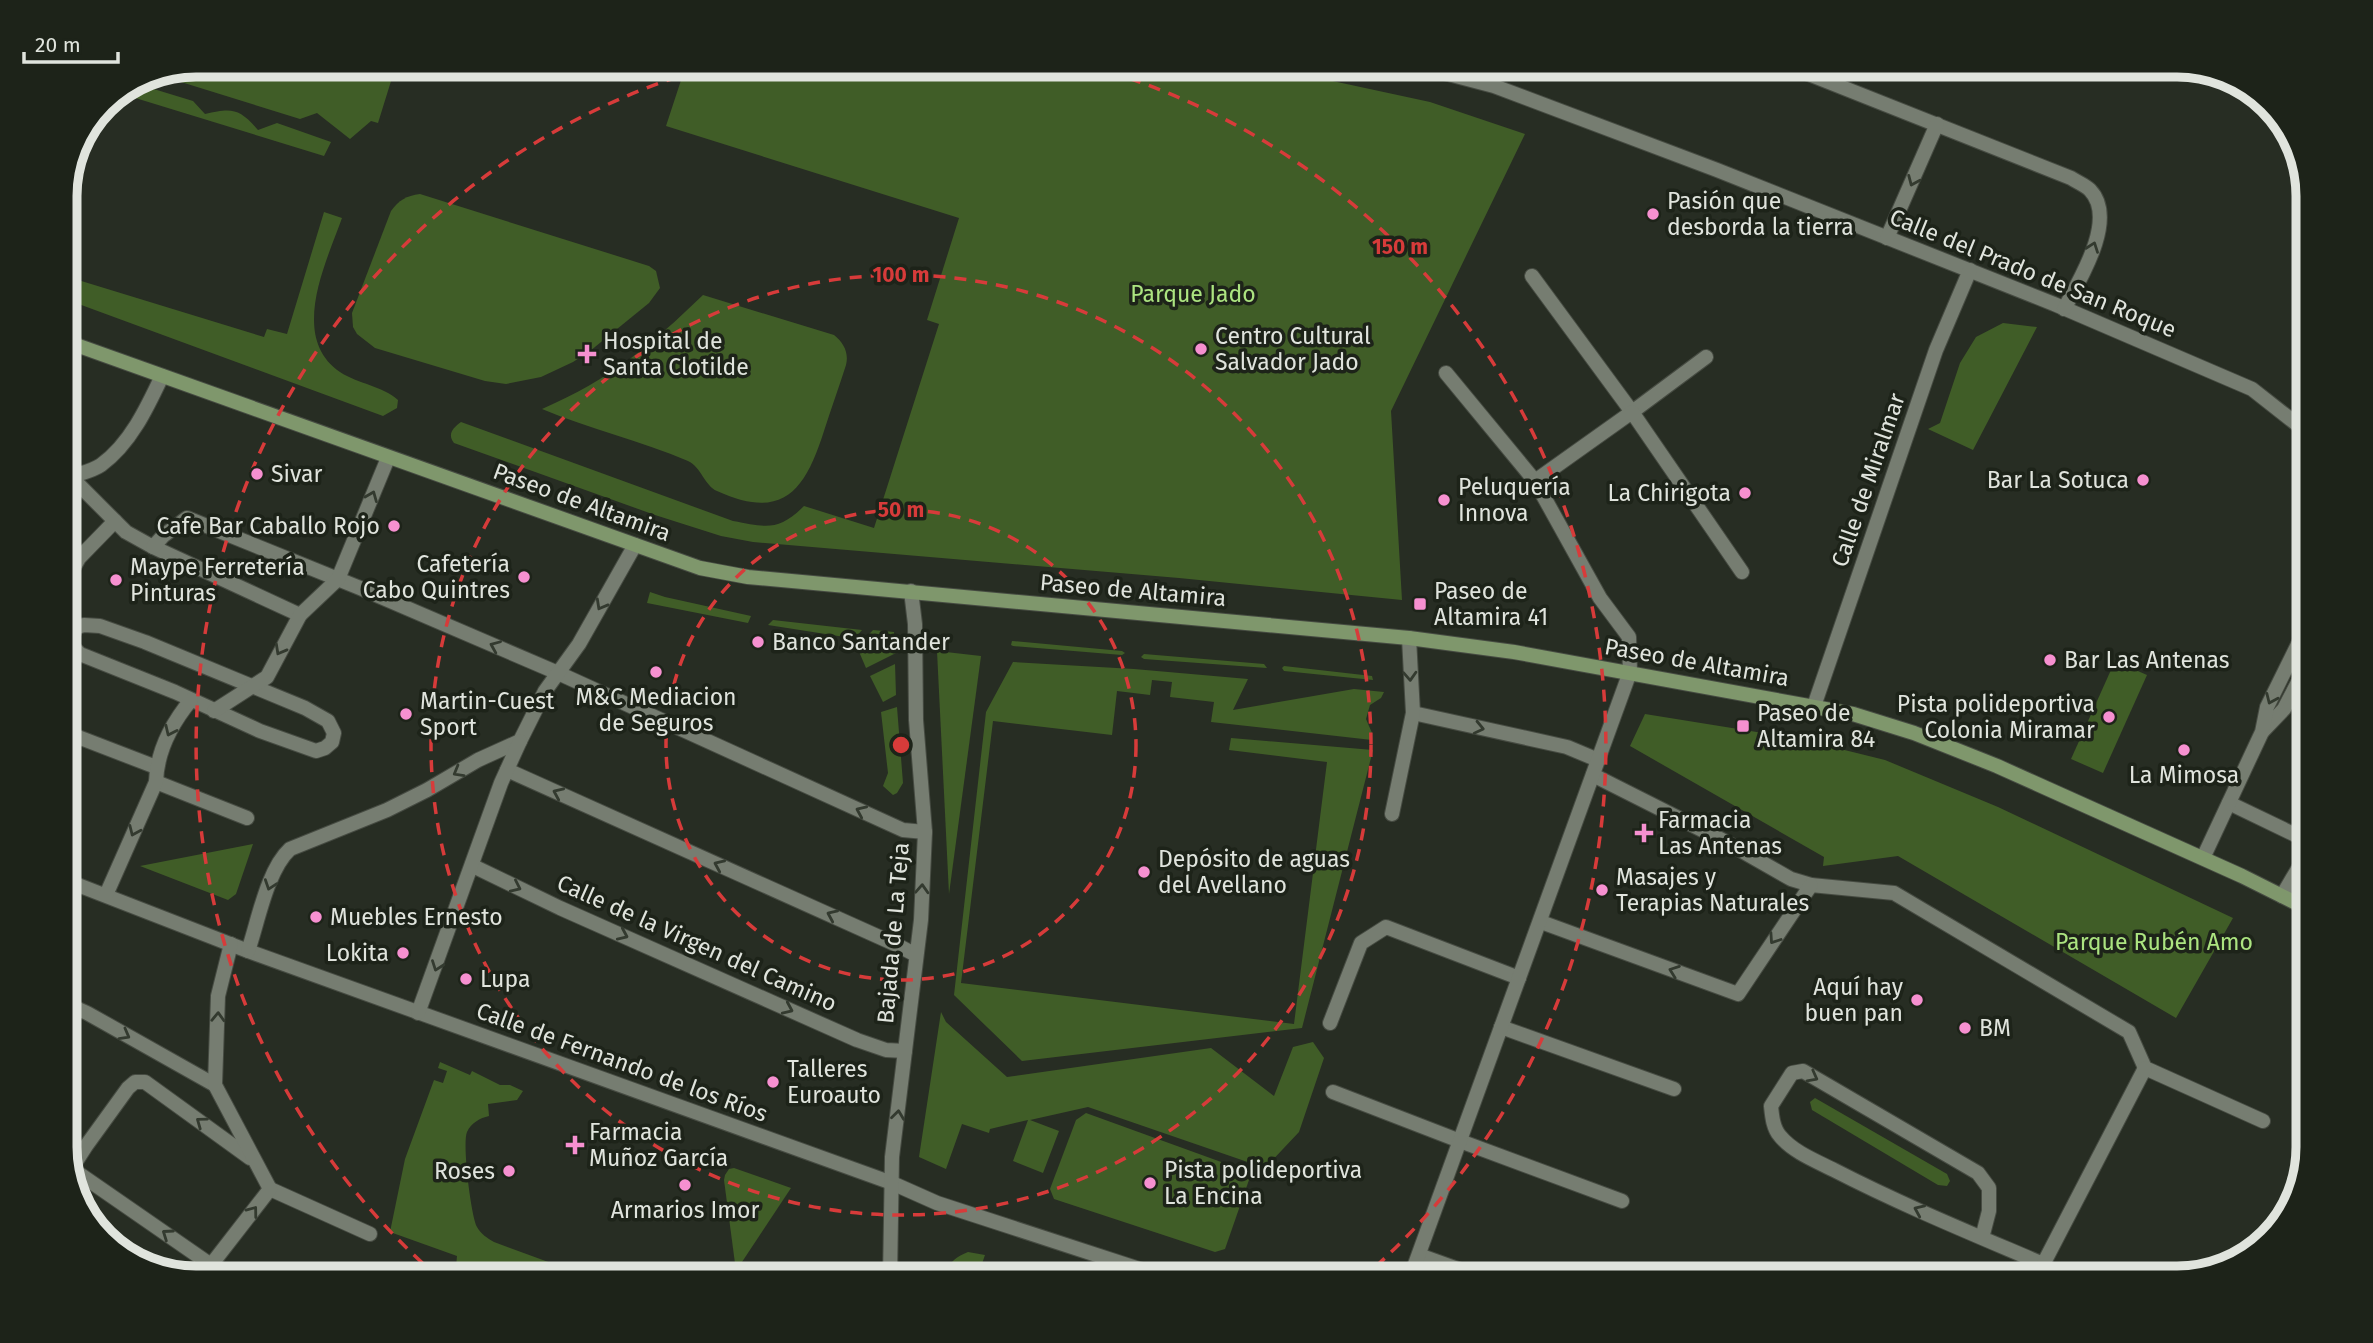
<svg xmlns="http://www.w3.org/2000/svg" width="2373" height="1343" viewBox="0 0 2373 1343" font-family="'Fira Sans',sans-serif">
	<rect width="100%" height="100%" fill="#272d23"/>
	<g fill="#405d27">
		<path d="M196 65H396L378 123 371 121 350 139 317 113 300 119 152 73Z"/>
		<path d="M686 65H1259L1430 102 1525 134 1391 411 1402 600 1179 578 753 542 721 536 655 515 454 443C447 434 453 428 461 422L733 521C766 527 778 532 804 506L874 528 939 324 927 320 959 218 666 126Z"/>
		<path d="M134 83 193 101 205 114C232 108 239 108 258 130L277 123 331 142 324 156 119 93Z"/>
		<path d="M420 194 649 266 656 271 660 288 649 303 590 351 573 362 541 377 506 384 485 381 375 348 357 334 353 327 352 313 391 211C399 200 406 196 420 194Z"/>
		<path d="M324 212 342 218C326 263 289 337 340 372 358 384 383 386 398 400L397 408 383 416 65 299V276L264 337 267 329 287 334Z"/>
		<path d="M703 295 834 335C844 343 849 353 846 365 839 387 831 409 824 431 805 491 783 521 717 491 705 486 701 467 688 461 641 441 590 429 542 409 611 379 650 346 703 295Z"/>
		<path d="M2003 323 2037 327 1973 450 1928 429 1940 423 1960 363 1976 337Z"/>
		<path d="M650 592 665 597 751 616 748 623 647 603Z"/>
		<path d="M773 620 862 630 855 638H851L768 625Z"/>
		<path d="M873 630 894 632 896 653 866 668 857 647Z"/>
		<path d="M1012 641 1122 651 1125 653 1122 655 1013 646 1011 645Z"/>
		<path d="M937 651 981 656 949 894Z"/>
		<path d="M1144 654 1264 664 1267 668 1144 659 1141 657Z"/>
		<path d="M2115 661 2147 675 2103 773 2071 759Z"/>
		<path d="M1013 662 1134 669 1248 679 1233 710 1354 689 1384 692 1381 698 1370 705 1366 719 1372 733V740L1211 722 1214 702 1170 697 1172 682 1152 680 1150 695 1117 691 1112 735 993 721 961 983 1294 1024 1327 762 1229 750 1231 738 1373 750 1302 1028 1022 1061 954 995 986 712Z"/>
		<path d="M895 664 896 695 883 702 870 676Z"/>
		<path d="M1284 666 1372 676 1373 680 1284 671 1282 668Z"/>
		<path d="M897 707 903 783 897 793 893 795 883 786 888 773 881 712Z"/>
		<path d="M1645 714 1800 739 1885 760 1998 807 2233 918 2176 1018 1898 856 1823 866 1824 857 1630 746Z"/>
		<path d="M253 844 236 894 228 900 140 866Z"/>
		<path d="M941 1012 946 1022 1007 1077 1211 1048 1274 1096 1293 1047 1313 1042 1324 1058 1299 1132 1265 1168 1088 1107 1030 1120 1059 1131 1043 1173 1013 1161 1028 1120 990 1129 989 1133 962 1124 946 1169 919 1157Z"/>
		<path d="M440 1062 470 1075 472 1071 500 1085H510L523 1091 517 1100 488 1104 489 1116C480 1118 471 1123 467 1132 462 1143 471 1216 477 1227 481 1234 487 1238 494 1242L592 1278H455L457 1256 390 1232 405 1159 434 1080 443 1083 447 1071 438 1068Z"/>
		<path d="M1815 1098 1947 1174 1950 1181 1947 1186 1938 1185 1812 1110 1810 1102Z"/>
		<path d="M1086 1113 1246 1171 1250 1177 1225 1249 1215 1252 1054 1199 1050 1189 1076 1120Z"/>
		<path d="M734 1168 791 1188 736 1271 724 1180 725 1175 729 1169Z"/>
		<path d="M968 1252 985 1255 977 1278H945C947 1264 955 1257 968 1252Z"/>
	</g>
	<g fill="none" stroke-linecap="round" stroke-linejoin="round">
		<defs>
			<path id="pedestrian" d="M65 583 79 558 115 521"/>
			<g id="minor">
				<path d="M1414 65 1494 86 1717 170 2054 304 2252 389 2308 433"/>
				<path d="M1786 65 2071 178C2077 182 2085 185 2090 190 2118 219 2079 281 2064 309"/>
				<path d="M1887 238 1937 124"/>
				<path d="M1532 276 1632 412 1706 357"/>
				<path d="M1446 373 1535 481"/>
				<path d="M71 477 126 532 153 547 300 615"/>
				<path d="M65 479C76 474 91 472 101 465 130 444 147 408 162 376"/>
				<path d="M153 547 163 536 187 518 360 588 558 673 903 830 925 832"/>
				<path d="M84 625 100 626 145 642 305 708 328 721 334 733 332 742 325 748 316 751 260 731 175 692 80 654 73 647 71 638 77 627Z"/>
				<path d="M1814 706 1936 350 1970 270"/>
				<path d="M214 711 267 677 300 615 338 579 388 458"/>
				<path d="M1413 713 1567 747 1598 760"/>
				<path d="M2263 731 2284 709 2308 663"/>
				<path d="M65 732 156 767"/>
				<path d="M507 770 897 945 916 955"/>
				<path d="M1593 775 1726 842 1791 879 1811 885 1894 893 2129 1032 2145 1068 2263 1121"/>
				<path d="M156 782 247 818"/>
				<path d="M2229 803 2308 841"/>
				<path d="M1392 814 1413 713 1409 638"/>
				<path d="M2203 858 2262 732 2267 707 2308 624"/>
				<path d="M473 866 560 908 857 1040 886 1050 905 1051"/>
				<path d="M65 880 248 951 892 1183 937 1203 1167 1278"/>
				<path d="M106 895 156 782C157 751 172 723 191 700"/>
				<path d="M2282 896 2308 852"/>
				<path d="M65 905 73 883"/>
				<path d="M1541 922 1738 994 1811 885"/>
				<path d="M248 951C258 922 267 870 290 849L387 810 427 790 478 760 520 741 545 691 579 644 635 545"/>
				<path d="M65 1003 87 1013 215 1085"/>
				<path d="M418 1013 501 783 520 741"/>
				<path d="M1330 1023 1361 943 1386 927 1519 978"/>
				<path d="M1501 1027 1674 1089"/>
				<path d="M1333 1092 1460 1141 1622 1201"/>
				<path d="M68 1166 211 1265 217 1278"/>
				<path d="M70 1171 86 1146 128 1088 135 1082H145L250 1158"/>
				<path d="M270 1189 370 1234"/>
				<path d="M1982 1238 1989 1211V1188L1978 1173 1803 1071 1792 1073 1771 1106C1772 1116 1773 1128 1780 1136 1793 1152 1816 1161 1834 1170 1902 1205 1973 1234 2043 1264"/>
				<path d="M1419 1255 1483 1278"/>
				<path d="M211 1265 270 1189 215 1085 218 996 231 944"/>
				<path d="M1662 1276 1669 1278"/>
				<path d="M890 1278 892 1157 921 920 925 832 916 720 915 624 911 591"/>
				<path d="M1410 1278 1630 672 1629 637 1600 598 1535 481 1632 412 1742 572"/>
				<path d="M2036 1278 2145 1068"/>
			</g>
			<path id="secondary" d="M65 341 700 568 748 577 1409 638 1514 652 1853 714 1914 733 1997 766 2242 876 2308 909"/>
		</defs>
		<use href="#pedestrian" stroke="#464b42" stroke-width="16"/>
		<use href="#minor" stroke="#464b42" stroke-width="16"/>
		<use href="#secondary" stroke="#464b42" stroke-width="16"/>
		<use href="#pedestrian" stroke="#767d71" stroke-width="14"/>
		<use href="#minor" stroke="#767d71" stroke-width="14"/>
		<use href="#secondary" stroke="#7f976c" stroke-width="14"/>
	</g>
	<defs><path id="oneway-chevron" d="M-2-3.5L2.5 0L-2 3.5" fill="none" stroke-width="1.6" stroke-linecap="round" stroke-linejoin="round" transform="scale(1.75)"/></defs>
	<g stroke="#333a2f">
		<use href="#oneway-chevron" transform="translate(1913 181) rotate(113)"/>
		<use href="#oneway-chevron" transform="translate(2093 247) rotate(-70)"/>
		<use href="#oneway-chevron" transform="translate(372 496) rotate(-68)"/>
		<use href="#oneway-chevron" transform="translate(601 605) rotate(119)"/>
		<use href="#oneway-chevron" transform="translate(495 646) rotate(-157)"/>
		<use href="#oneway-chevron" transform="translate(280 650) rotate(119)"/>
		<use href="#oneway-chevron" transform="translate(1410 676) rotate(87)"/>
		<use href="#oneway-chevron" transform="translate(2271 699) rotate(114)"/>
		<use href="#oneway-chevron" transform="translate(1479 728) rotate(13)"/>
		<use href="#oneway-chevron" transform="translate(170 731) rotate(115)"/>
		<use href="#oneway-chevron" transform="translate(458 772) rotate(150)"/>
		<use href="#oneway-chevron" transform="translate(558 793) rotate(-156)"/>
		<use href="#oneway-chevron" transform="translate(861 811) rotate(-156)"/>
		<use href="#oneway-chevron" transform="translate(134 831) rotate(114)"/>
		<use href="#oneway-chevron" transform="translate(719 865) rotate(-156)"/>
		<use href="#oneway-chevron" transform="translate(270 885) rotate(109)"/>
		<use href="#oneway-chevron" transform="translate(516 887) rotate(25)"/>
		<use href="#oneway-chevron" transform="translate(922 889) rotate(-87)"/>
		<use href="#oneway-chevron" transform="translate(832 915) rotate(-156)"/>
		<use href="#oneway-chevron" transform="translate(623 935) rotate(24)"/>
		<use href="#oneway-chevron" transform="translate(1774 939) rotate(124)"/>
		<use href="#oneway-chevron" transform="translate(437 966) rotate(110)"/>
		<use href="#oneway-chevron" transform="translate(1674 971) rotate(-160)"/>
		<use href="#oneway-chevron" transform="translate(788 1009) rotate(24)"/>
		<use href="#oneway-chevron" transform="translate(218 1017) rotate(-88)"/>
		<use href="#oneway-chevron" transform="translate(125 1035) rotate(29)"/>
		<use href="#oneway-chevron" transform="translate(1813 1077) rotate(28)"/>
		<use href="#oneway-chevron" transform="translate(898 1115) rotate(-83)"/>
		<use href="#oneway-chevron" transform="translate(201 1122) rotate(-144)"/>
		<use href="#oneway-chevron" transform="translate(1919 1210) rotate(-156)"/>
		<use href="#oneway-chevron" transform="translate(253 1211) rotate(-53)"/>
		<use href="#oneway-chevron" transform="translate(167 1234) rotate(-145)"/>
	</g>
	<g fill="none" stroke="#d73b3a" stroke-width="3.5" stroke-dasharray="12 9">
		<circle cx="901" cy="745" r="235"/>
		<circle cx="901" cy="745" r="470"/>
		<path d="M438 1277A705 705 0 0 1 713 66M1089 66A705 705 0 0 1 1364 1277"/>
	</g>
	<g fill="#f690d0" stroke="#1d2319" stroke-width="2.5">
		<circle cx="1653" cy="214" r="7"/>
		<circle cx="1201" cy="349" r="7"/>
		<path d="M583.5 343.5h7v7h7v7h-7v7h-7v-7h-7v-7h7z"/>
		<circle cx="257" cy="474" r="7"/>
		<circle cx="2143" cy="480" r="7"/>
		<circle cx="1745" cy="493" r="7"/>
		<circle cx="1444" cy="500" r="7"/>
		<circle cx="394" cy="526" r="7"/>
		<circle cx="524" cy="577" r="7"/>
		<circle cx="116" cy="580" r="7"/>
		<rect x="1413" y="597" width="14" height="14" rx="3.5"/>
		<circle cx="758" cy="642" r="7"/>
		<circle cx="2050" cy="660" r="7"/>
		<circle cx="656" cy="672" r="7"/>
		<circle cx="406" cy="714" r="7"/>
		<circle cx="2109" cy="717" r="7"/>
		<rect x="1736" y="719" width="14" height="14" rx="3.5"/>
		<circle cx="2184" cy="750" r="7"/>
		<path d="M1640.5 822.5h7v7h7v7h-7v7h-7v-7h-7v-7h7z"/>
		<circle cx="1144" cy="872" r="7"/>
		<circle cx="1602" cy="890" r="7"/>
		<circle cx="316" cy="917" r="7"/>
		<circle cx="403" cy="953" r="7"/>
		<circle cx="466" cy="979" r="7"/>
		<circle cx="1917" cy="1000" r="7"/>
		<circle cx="1965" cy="1028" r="7"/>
		<circle cx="773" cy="1082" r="7"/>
		<path d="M571.5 1134.5h7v7h7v7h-7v7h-7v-7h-7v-7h7z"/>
		<circle cx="509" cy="1171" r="7"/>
		<circle cx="1150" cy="1183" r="7"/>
		<circle cx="685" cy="1185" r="7"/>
	</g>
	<g text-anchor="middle" stroke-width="7" stroke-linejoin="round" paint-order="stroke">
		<g font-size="23" fill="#e0e4dd" stroke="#1d2319" text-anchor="start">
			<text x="1667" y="209">Pasión que<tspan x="1667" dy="26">desborda la tierra</tspan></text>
			<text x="1215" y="344">Centro Cultural<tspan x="1215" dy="26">Salvador Jado</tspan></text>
			<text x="603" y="349">Hospital de<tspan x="603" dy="26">Santa Clotilde</tspan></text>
			<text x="271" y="482">Sivar</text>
			<text x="2129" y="488" text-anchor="end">Bar La Sotuca</text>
			<text x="1458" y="495">Peluquería<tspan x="1458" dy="26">Innova</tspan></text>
			<text x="1731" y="501" text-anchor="end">La Chirigota</text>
			<text x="380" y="534" text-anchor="end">Cafe Bar Caballo Rojo</text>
			<text x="510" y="572" text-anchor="end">Cafetería<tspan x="510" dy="26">Cabo Quintres</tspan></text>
			<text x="130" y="575">Maype Ferretería<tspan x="130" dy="26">Pinturas</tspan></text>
			<text x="1434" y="599">Paseo de<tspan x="1434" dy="26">Altamira 41</tspan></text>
			<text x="772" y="650">Banco Santander</text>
			<text x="2064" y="668">Bar Las Antenas</text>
			<text x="656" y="705" text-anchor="middle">M&amp;C Mediacion<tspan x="656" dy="26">de Seguros</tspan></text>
			<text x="420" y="709">Martin-Cuest<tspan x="420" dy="26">Sport</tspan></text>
			<text x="2095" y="712" text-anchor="end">Pista polideportiva<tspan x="2095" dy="26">Colonia Miramar</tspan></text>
			<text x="1757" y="721">Paseo de<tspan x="1757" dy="26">Altamira 84</tspan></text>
			<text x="2184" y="783" text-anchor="middle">La Mimosa</text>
			<text x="1658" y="828">Farmacia<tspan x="1658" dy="26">Las Antenas</tspan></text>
			<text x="1158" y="867">Depósito de aguas<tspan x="1158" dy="26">del Avellano</tspan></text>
			<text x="1616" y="885">Masajes y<tspan x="1616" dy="26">Terapias Naturales</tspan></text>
			<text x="330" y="925">Muebles Ernesto</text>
			<text x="389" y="961" text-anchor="end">Lokita</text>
			<text x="480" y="987">Lupa</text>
			<text x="1903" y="995" text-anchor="end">Aquí hay<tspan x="1903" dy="26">buen pan</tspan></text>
			<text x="1979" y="1036">BM</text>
			<text x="787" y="1077">Talleres<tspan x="787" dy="26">Euroauto</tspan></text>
			<text x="589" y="1140">Farmacia<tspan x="589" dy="26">Muñoz García</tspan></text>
			<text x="1164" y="1178">Pista polideportiva<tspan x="1164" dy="26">La Encina</tspan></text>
			<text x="495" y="1179" text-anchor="end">Roses</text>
			<text x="685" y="1218" text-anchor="middle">Armarios Imor</text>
		</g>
		<g font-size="23" fill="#e0e4dd" stroke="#1d2319">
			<text transform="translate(2033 273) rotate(22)" y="8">Calle del Prado de San Roque</text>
			<text transform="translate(1868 480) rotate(-71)" y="8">Calle de Miralmar</text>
			<text transform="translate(582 502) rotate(20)" y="8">Paseo de Altamira</text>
			<text transform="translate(1133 590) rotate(5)" y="8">Paseo de Altamira</text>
			<text transform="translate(1697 662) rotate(10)" y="8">Paseo de Altamira</text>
			<text transform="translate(893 933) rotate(-85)" y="8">Bajada de La Teja</text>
			<text transform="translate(697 943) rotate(24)" y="8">Calle de la Virgen del Camino</text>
			<text transform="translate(622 1062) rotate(20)" y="8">Calle de Fernando de los Ríos</text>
		</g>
		<g font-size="23" fill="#ace480" stroke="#1d2319">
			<text x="1193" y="302">Parque Jado</text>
			<text x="2154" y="950">Parque Rubén Amo</text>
		</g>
	</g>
	<path d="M0 0H2373V1343H0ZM196 77H2177A119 119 0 0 1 2296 196V1147A119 119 0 0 1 2177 1266H196A119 119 0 0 1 77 1147V196A119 119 0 0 1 196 77Z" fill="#1d2319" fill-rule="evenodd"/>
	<path fill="none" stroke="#e0e4dd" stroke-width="9" d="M196 77H2177A119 119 0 0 1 2296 196V1147A119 119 0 0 1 2177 1266H196A119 119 0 0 1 77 1147V196A119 119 0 0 1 196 77Z"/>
	<circle cx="901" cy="745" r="10" fill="#d73b3a" stroke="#1d2319" stroke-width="3.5"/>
	<g font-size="21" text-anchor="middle" font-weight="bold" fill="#d73b3a" stroke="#1d2319" stroke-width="7" stroke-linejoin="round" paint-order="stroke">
		<text x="1400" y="254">150 m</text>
		<text x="901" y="282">100 m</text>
		<text x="901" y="517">50 m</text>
	</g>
	<path d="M24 52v10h94v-10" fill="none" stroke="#e0e4dd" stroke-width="3.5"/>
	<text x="35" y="52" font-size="21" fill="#e0e4dd" stroke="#1d2319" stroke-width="5" paint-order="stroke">20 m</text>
</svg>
